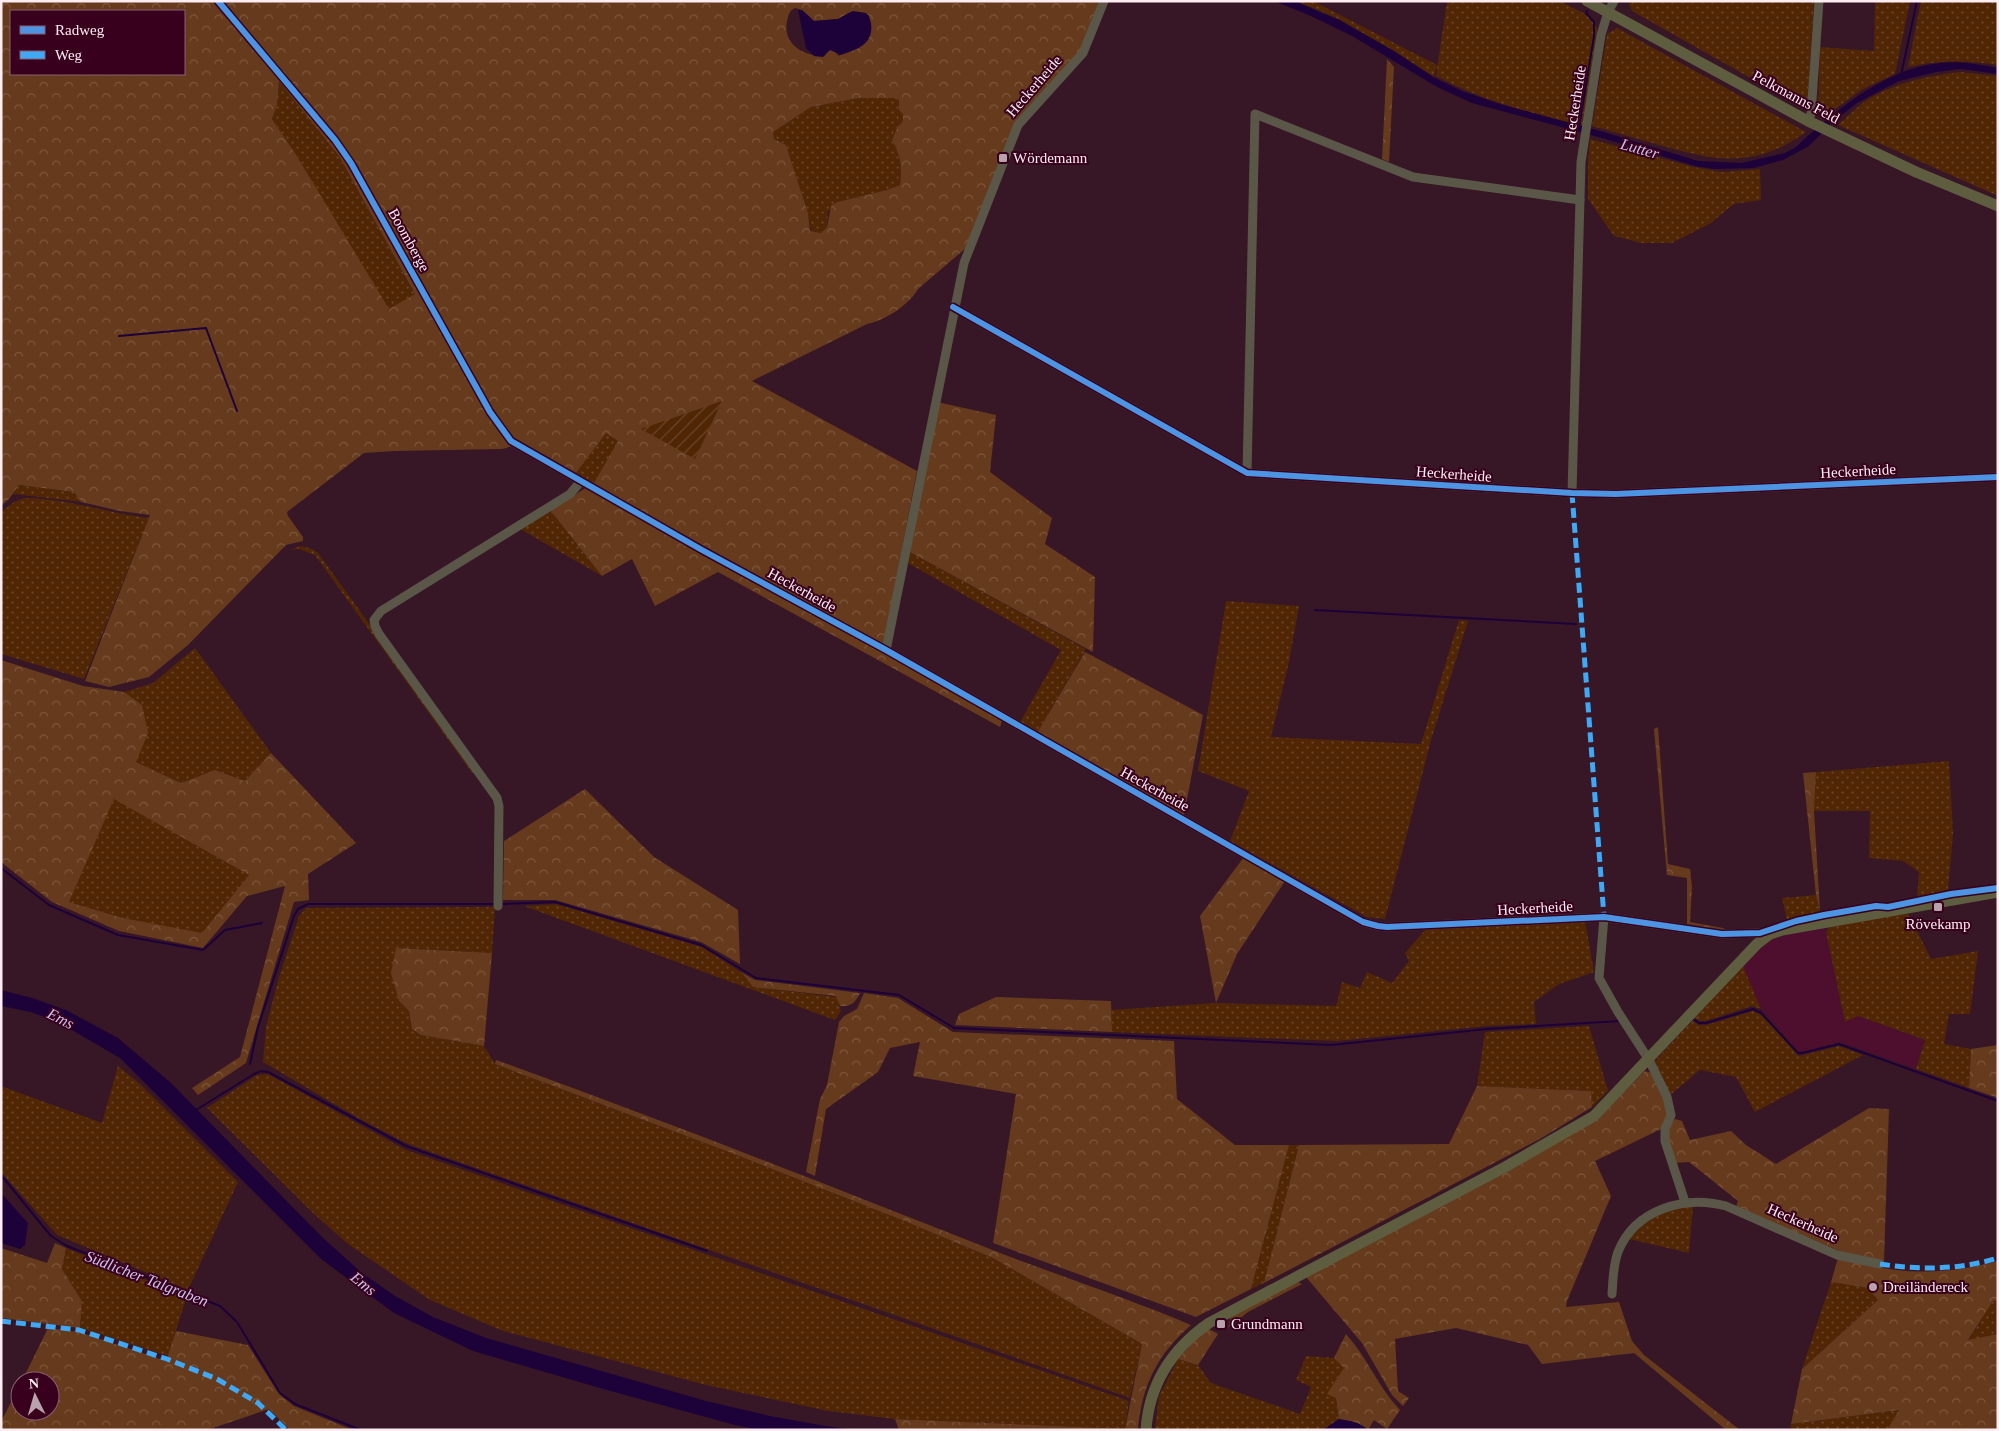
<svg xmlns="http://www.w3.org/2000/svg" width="1999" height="1431" viewBox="0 0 1999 1431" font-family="'Times New Roman',serif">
	<defs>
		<pattern id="grass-dots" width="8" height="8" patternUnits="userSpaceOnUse" patternTransform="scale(1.25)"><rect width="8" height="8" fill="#502605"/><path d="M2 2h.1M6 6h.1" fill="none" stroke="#6a462a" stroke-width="1.8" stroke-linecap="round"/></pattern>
		<pattern id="forest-crowns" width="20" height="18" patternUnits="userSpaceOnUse" patternTransform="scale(1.25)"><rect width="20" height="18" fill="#663a1c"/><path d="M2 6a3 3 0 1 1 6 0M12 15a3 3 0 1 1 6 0" fill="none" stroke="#7d573d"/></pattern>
		<pattern id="garden-furrows" width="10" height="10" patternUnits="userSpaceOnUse" patternTransform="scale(1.25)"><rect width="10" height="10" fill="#502605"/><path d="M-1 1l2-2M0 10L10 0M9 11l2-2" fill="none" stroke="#6a462a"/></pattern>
	</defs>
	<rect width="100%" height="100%" fill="#371626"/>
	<path fill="#4d0f2d" d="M1825 927 1845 1022 1858 1016 1925 1040 1916 1069 1839 1042 1802 1052 1798 1051 1761 1009 1743 966 1770 937Z"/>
	<g fill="url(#grass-dots)">
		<path d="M1296 1H1313L1437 65 1434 77 1394 51 1339 19Z"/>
		<path d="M1447 1H1560L1587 15 1597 28 1583 126C1532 113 1482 101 1436 76Z"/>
		<path d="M1631 1H1814L1807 110 1632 11 1629 4Z"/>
		<path d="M1875 1H1910L1895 74 1863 89 1825 116 1818 109 1820 47 1874 51Z"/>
		<path d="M1921 1H1998V65C1964 60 1941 60 1908 67Z"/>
		<path d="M1617 28 1806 132C1755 169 1715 161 1659 145 1636 138 1614 132 1592 126L1607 34Z"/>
		<path d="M1960 72 1998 76V196L1838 125C1846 118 1855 109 1864 102 1893 83 1926 76 1960 72Z"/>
		<path d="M279 80 339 156 415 294 388 310 295 153 272 119 277 105Z"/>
		<path d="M859 98H892L899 100V110L903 114V122L898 126 892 140C901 156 902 167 900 185L887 190 837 202 828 212 827 227 821 233 811 231 808 213 786 145 774 139 773 132 811 107Z"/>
		<path d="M1590 139 1694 167 1722 172 1760 169 1761 200 1734 204 1711 223 1672 243H1641L1614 236 1588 199V163Z"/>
		<path d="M606 432 619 441 594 483 576 473Z"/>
		<path d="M19 485 74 492 82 502 13 494Z"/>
		<path d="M24 498C66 498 107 513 149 518L84 679 1 654V512L14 502Z"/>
		<path d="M550 510 602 576 520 529Z"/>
		<path d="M301 546 312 549 318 553 475 770 472 773 315 555 299 549 290 550Z"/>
		<path d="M908 551 1086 649 1037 733 1020 722 1061 650 906 562Z"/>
		<path d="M1226 601 1299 606 1289 662 1271 737 1421 744 1459 620 1468 621 1431 740 1385 919 1367 917 1230 841 1249 791 1198 771Z"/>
		<path d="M195 648 271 753 245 781 215 770 181 783 136 762 124 692 153 683Z"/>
		<path d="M1949 761 1953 834 1948 890 1917 898 1919 872 1903 861 1869 858 1870 811H1814L1816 772Z"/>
		<path d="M114 798 249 875 202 934 123 918 69 902Z"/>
		<path d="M1816 895 1820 911 1817 915 1788 924 1782 898Z"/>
		<path d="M556 904 702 947 741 972 753 987 837 997 841 1011 835 1020 524 906Z"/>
		<path d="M495 907 492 953 396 948 399 1001 409 1011 412 1029 421 1035 484 1046 495 1064 721 1149 902 1220 993 1258 1142 1344 1130 1398 408 1144 363 1121 263 1062 266 1027 279 977 299 916 306 908Z"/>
		<path d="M1908 913 1931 959 1978 951 1970 1014H1949L1944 1044 1971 1049 1969 1088 1916 1069 1925 1040 1858 1016 1845 1022 1826 932 1830 926Z"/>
		<path d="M1585 921 1594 972 1559 984 1534 1002 1536 1024 1487 1026 1337 1041 1112 1032 1111 1010 1216 1003 1336 1006 1342 982 1360 988 1367 972 1392 983 1409 961 1405 953 1427 928Z"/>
		<path d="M1743 966 1761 1009 1752 1006 1706 1021H1700L1694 1018Z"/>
		<path d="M1753 1011 1762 1015 1799 1056 1839 1046 1863 1055 1755 1112 1736 1077 1700 1070 1669 1096 1654 1062 1692 1021 1699 1025H1706Z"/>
		<path d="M1589 1026 1608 1091 1592 1107 1591 1091 1477 1086 1485 1032Z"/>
		<path d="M118 1066 140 1084 238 1182 188 1290 57 1235 1 1172V1086L102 1123Z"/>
		<path d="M268 1074 406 1150 1129 1401 1125 1429 895 1419 828 1411 706 1385 503 1331 430 1300 348 1244 314 1214 207 1108 257 1075Z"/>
		<path d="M1289 1145H1299L1264 1283 1251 1289Z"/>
		<path d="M1693 1206 1689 1253 1629 1239C1645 1216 1666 1210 1693 1206Z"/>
		<path d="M66 1248 187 1296 168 1356 80 1328 82 1301 62 1269Z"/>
		<path d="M1831 1282 1868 1288 1878 1300 1802 1369Z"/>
		<path d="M1998 1300V1334L1968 1341 1993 1301Z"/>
		<path d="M1306 1356 1334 1358 1345 1367 1336 1398 1339 1419 1326 1428 1320 1430H1155L1159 1396 1178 1359 1198 1365 1211 1383 1300 1414 1311 1387 1296 1380Z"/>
		<path d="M1900 1410 1887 1430H1790L1791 1424Z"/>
	</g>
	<g fill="url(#forest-crowns)" fill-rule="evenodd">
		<path d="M1 1H1102L1082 51 1017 123 966 248 918 289C909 305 884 321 867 324L752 381 917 471 882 652 1002 720 1000 727 718 572 655 606 632 559 602 576 550 510 594 483 618 441 606 433 576 473 525 444C516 442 510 448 502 449L394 451 364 453 287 512 288 516 303 537V541L286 545 188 645 149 677 109 687 85 681 150 515 120 511 81 502 74 492 19 485 9 499 1 506ZM795 8 802 10 814 21 838 19 850 12 869 15 871 28 839 56 833 50H828L825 55C805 58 782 44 787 21 789 14 789 11 795 8ZM11 11H184V74H11ZM279 81 339 156 415 294 389 309 295 153 272 119 277 105ZM859 98H892L899 100V110L903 114V122L898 126 892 140C901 156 902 167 900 185L887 190 837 202 831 206 827 227 821 233 810 231 808 213 786 145 774 139 773 132 811 107Z"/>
		<path d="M1387 59 1394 67 1389 162 1382 159Z"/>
		<path d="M937 402 996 415 990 472 1052 518 1045 544 1095 577 1093 652 908 551Z"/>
		<path d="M1085 652 1203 715 1184 815 1037 733Z"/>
		<path d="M1 660 83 686 124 692 142 705 148 733 136 762 181 783 215 770 245 781 271 753 356 843 308 874 309 900 294 902 246 1063 198 1095 192 1088 240 1057 285 886 247 896 203 948 119 931 52 902 1 862ZM114 799 249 875 202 933 123 918 69 902Z"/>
		<path d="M1658 727 1668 864 1690 869 1692 887 1690 922 1723 928 1728 931 1687 924V878L1667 875 1654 729Z"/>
		<path d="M1816 772 1814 811 1820 911 1816 895 1803 773Z"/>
		<path d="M585 789 654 857 738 910 740 964 701 942 555 900H503L504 841Z"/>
		<path d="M1244 857 1285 881 1237 954 1216 1003 1200 916Z"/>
		<path d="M396 948 492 953 484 1046 421 1035 412 1029 409 1011 399 1001 391 973Z"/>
		<path d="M741 972 755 980 860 993C855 1003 851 1007 840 1006L836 996 753 987Z"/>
		<path d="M864 993 898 998 953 1032 1174 1041 1177 1099 1235 1145H1289L1251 1289 1196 1317 993 1243 1016 1094 913 1076 920 1042 890 1048 878 1072 826 1109 815 1176 806 1172 820 1099 827 1085 839 1022 844 1016 857 1009Z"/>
		<path d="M996 997 1111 1001 1112 1032 955 1025 959 1014Z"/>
		<path d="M1998 1045V1098L1969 1088 1971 1049Z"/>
		<path d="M496 1060C662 1120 826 1184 990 1249 1056 1275 1125 1297 1191 1325 1157 1355 1142 1385 1138 1430H899L895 1419 1125 1429 1142 1344 993 1258 902 1220 721 1149 495 1064Z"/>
		<path d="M1645 1071 1651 1073 1665 1098 1668 1111 1661 1129 1595 1161 1611 1196 1567 1301 1566 1307 1619 1302 1632 1341 1644 1355 1740 1430H1726L1634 1353 1542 1364 1528 1345 1456 1328 1395 1339 1398 1391 1409 1398 1403 1406 1392 1395 1362 1343 1306 1277 1597 1119Z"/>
		<path d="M1477 1086 1591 1091 1592 1107 1540 1139 1264 1283 1299 1145 1449 1144Z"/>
		<path d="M1869 1108 1889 1109 1884 1261 1839 1251 1736 1207 1738 1201 1689 1162 1674 1163C1669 1150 1663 1129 1675 1119L1682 1121 1690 1140 1731 1131 1746 1145 1776 1164Z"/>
		<path d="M55 1243 66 1248 62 1269 82 1301 80 1328 1 1318V1248L47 1263Z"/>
		<path d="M1838 1258C1853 1261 1868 1266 1883 1268 1921 1275 1961 1271 1998 1261V1300L1993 1301 1968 1340 1998 1334V1430H1887L1899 1410 1791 1424 1802 1369 1878 1300 1868 1288 1831 1282Z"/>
		<path d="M1296 1281 1302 1284 1248 1312 1228 1328 1231 1316Z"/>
		<path d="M48 1328 79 1332 166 1361 176 1331 248 1345 279 1394 294 1406 353 1430H290L269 1409 207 1430H1V1422L20 1384V1411H50V1381H22Z"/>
		<path d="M1209 1329 1218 1334 1198 1365 1178 1359 1200 1335Z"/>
		<path d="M1346 1334C1367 1357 1378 1387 1400 1410L1387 1429 1374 1420 1368 1430C1360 1422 1350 1421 1339 1419L1336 1398 1327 1394 1344 1368 1334 1358Z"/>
	</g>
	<path fill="url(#garden-furrows)" d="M722 401 695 459 641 429Z"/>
	<g fill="#1d0239">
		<path d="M1274 1H1294L1339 20 1394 51 1435 78 1462 91 1503 105 1604 132 1698 161 1741 163 1785 153 1796 147C1843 104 1899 56 1967 63 1977 64 1988 66 1998 68V74L1961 69 1936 72 1899 81 1857 103 1833 122 1809 146 1783 160 1754 168 1714 169 1695 166 1602 138 1472 103 1437 87 1352 36 1311 16Z"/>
		<path d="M798 10H802L814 21 838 19 853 11 866 13C871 19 872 25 871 32 868 47 854 50 841 55L830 50 823 57 814 56 806 48Z"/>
		<path d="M1 990 32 998 66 1010 118 1038 171 1083 322 1237 362 1273 395 1296 433 1317 486 1338 706 1401 770 1416 825 1426 858 1430H760L735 1425 607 1390 473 1351 394 1313 321 1259 120 1058 58 1022 31 1012 1 1006Z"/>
		<path d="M1 1193 28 1223 25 1245 20 1249 1 1243Z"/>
		<path d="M1339 1419C1349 1421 1360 1422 1368 1430H1320L1326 1428Z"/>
	</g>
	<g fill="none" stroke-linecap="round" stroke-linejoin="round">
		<g stroke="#1d0239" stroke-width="2">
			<path d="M1901 75 1917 1"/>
			<path d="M1579 128 1594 36V22L1586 13 1587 11"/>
			<path d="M119 336 206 328 237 411"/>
			<path d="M1315 610 1576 624"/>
			<path d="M1 868 49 905 118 935 203 950 225 930 262 923"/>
			<path d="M503 904 555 902 701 945 756 978 899 995 954 1028 1331 1045 1487 1029 1620 1021"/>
			<path d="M1695 1020 1699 1023H1706L1753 1009 1761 1013 1798 1053H1802L1839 1044 1998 1101"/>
			<path d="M250 1064 258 1027 294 916 298 909 308 904H493"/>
			<path d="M196 1110 254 1074 261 1071 268 1072 406 1146 707 1251"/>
			<path d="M1 1175 51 1236 67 1246 220 1306 237 1322 280 1393 295 1404 361 1430"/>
		</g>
		<g stroke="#5a5748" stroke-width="9">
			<path d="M218 1 335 140 351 163 490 412 511 441 702 550 886 650 1363 922 1378 926 1387 927 1604 917 1722 934 1760 933 1765 937"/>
			<path d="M1808 121 1811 114 1819 1"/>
			<path d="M953 307 1247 473 1572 493 1616 494 1998 477"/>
			<path d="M1247 473 1255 114 1413 177 1580 200"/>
			<path d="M1572 493 1581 162 1601 35 1608 12 1614 1"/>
			<path d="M886 650 964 263 1018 125 1083 53 1104 1"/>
			<path d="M498 906 499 806 497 798 379 634 375 626 374 620 381 611 570 494 581 481"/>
			<path d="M1604 917 1599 978 1618 1012 1649 1060 1667 1097 1671 1115 1665 1129V1141L1685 1202"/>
			<path d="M1612 1294C1613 1280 1613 1265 1618 1252 1635 1209 1685 1195 1726 1206L1837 1255 1880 1264"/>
		</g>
		<g stroke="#5e5d40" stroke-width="11">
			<path d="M1587 1 1808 121 1916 172 1998 206"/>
			<path d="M1146 1430C1149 1384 1172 1349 1209 1323L1505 1167 1594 1116 1757 944 1770 934 1782 930 1998 892"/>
		</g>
		<g stroke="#3fa9f5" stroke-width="5" stroke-dasharray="10 5" stroke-linecap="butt">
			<path d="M1572 493 1604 917"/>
			<path d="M1880 1264C1919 1270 1959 1270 1998 1258"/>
			<path d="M1 1321 79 1330 167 1359 217 1379 258 1403 286 1430"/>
		</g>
		<defs>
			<g id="cycleway">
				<path d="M218 1 335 140 351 163 490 412 511 441 702 550 886 650 1363 922 1378 926 1387 927 1604 917 1722 934 1760 933 1796 921 1824 915 1876 906 1888 907 1951 894 1998 888"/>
				<path d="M953 307 1247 473 1572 493 1616 494 1998 477"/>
			</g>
		</defs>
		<use href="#cycleway" stroke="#38001c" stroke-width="9"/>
		<use href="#cycleway" stroke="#4d94e3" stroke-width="6"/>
	</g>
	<g fill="#b8a2ab" stroke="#38001c" stroke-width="2">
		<rect x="998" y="153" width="10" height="10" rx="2.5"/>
		<rect x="1933" y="902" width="10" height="10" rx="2.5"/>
		<circle cx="1873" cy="1287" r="5"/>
		<rect x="1216" y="1319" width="10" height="10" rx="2.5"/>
	</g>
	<g text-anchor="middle" stroke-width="4" stroke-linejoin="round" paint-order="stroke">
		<g font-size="15" fill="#feeef3" stroke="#38001c">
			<text transform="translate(1034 86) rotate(-49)" y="5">Heckerheide</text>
			<text transform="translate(1796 97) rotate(28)" y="5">Pelkmanns Feld</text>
			<text transform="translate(1575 103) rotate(-81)" y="5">Heckerheide</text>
			<text transform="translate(409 240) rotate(61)" y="5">Boomberge</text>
			<text transform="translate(1858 471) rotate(-3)" y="5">Heckerheide</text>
			<text transform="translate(1454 474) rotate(4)" y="5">Heckerheide</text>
			<text transform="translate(802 590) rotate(29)" y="5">Heckerheide</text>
			<text transform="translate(1155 789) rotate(29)" y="5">Heckerheide</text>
			<text transform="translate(1535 908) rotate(-3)" y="5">Heckerheide</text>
			<text transform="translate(1803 1223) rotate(24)" y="5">Heckerheide</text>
		</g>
		<g font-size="15" fill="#feeef3" stroke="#38001c" text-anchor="start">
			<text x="1013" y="163">Wördemann</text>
			<text x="1938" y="929" text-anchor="middle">Rövekamp</text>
			<text x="1883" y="1292">Dreiländereck</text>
			<text x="1231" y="1329">Grundmann</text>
		</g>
		<g font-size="16" font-style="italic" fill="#ccc0ef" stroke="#38001c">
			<text transform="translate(1640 148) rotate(16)" y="6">Lutter</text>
			<text transform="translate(61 1018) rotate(27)" y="6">Ems</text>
			<text transform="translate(147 1278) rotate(21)" y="6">Südlicher Talgraben</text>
			<text transform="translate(364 1283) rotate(39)" y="6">Ems</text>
		</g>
	</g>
	<rect width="1999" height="1431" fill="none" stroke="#feeef3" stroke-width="5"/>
	<rect x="10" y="10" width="175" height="65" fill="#38001c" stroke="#875f72"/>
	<rect x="20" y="26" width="25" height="8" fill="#4d94e3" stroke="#875f72"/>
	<text x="55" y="35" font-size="15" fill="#feeef3">Radweg</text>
	<rect x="20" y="51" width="25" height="8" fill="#3fa9f5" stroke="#875f72"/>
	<text x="55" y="60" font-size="15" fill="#feeef3">Weg</text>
	<g transform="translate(35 1396) rotate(355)"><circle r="24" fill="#38001c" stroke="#875f72"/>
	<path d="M0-4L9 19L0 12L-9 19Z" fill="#b8a2ab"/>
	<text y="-8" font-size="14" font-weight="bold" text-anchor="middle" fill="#feeef3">N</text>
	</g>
</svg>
